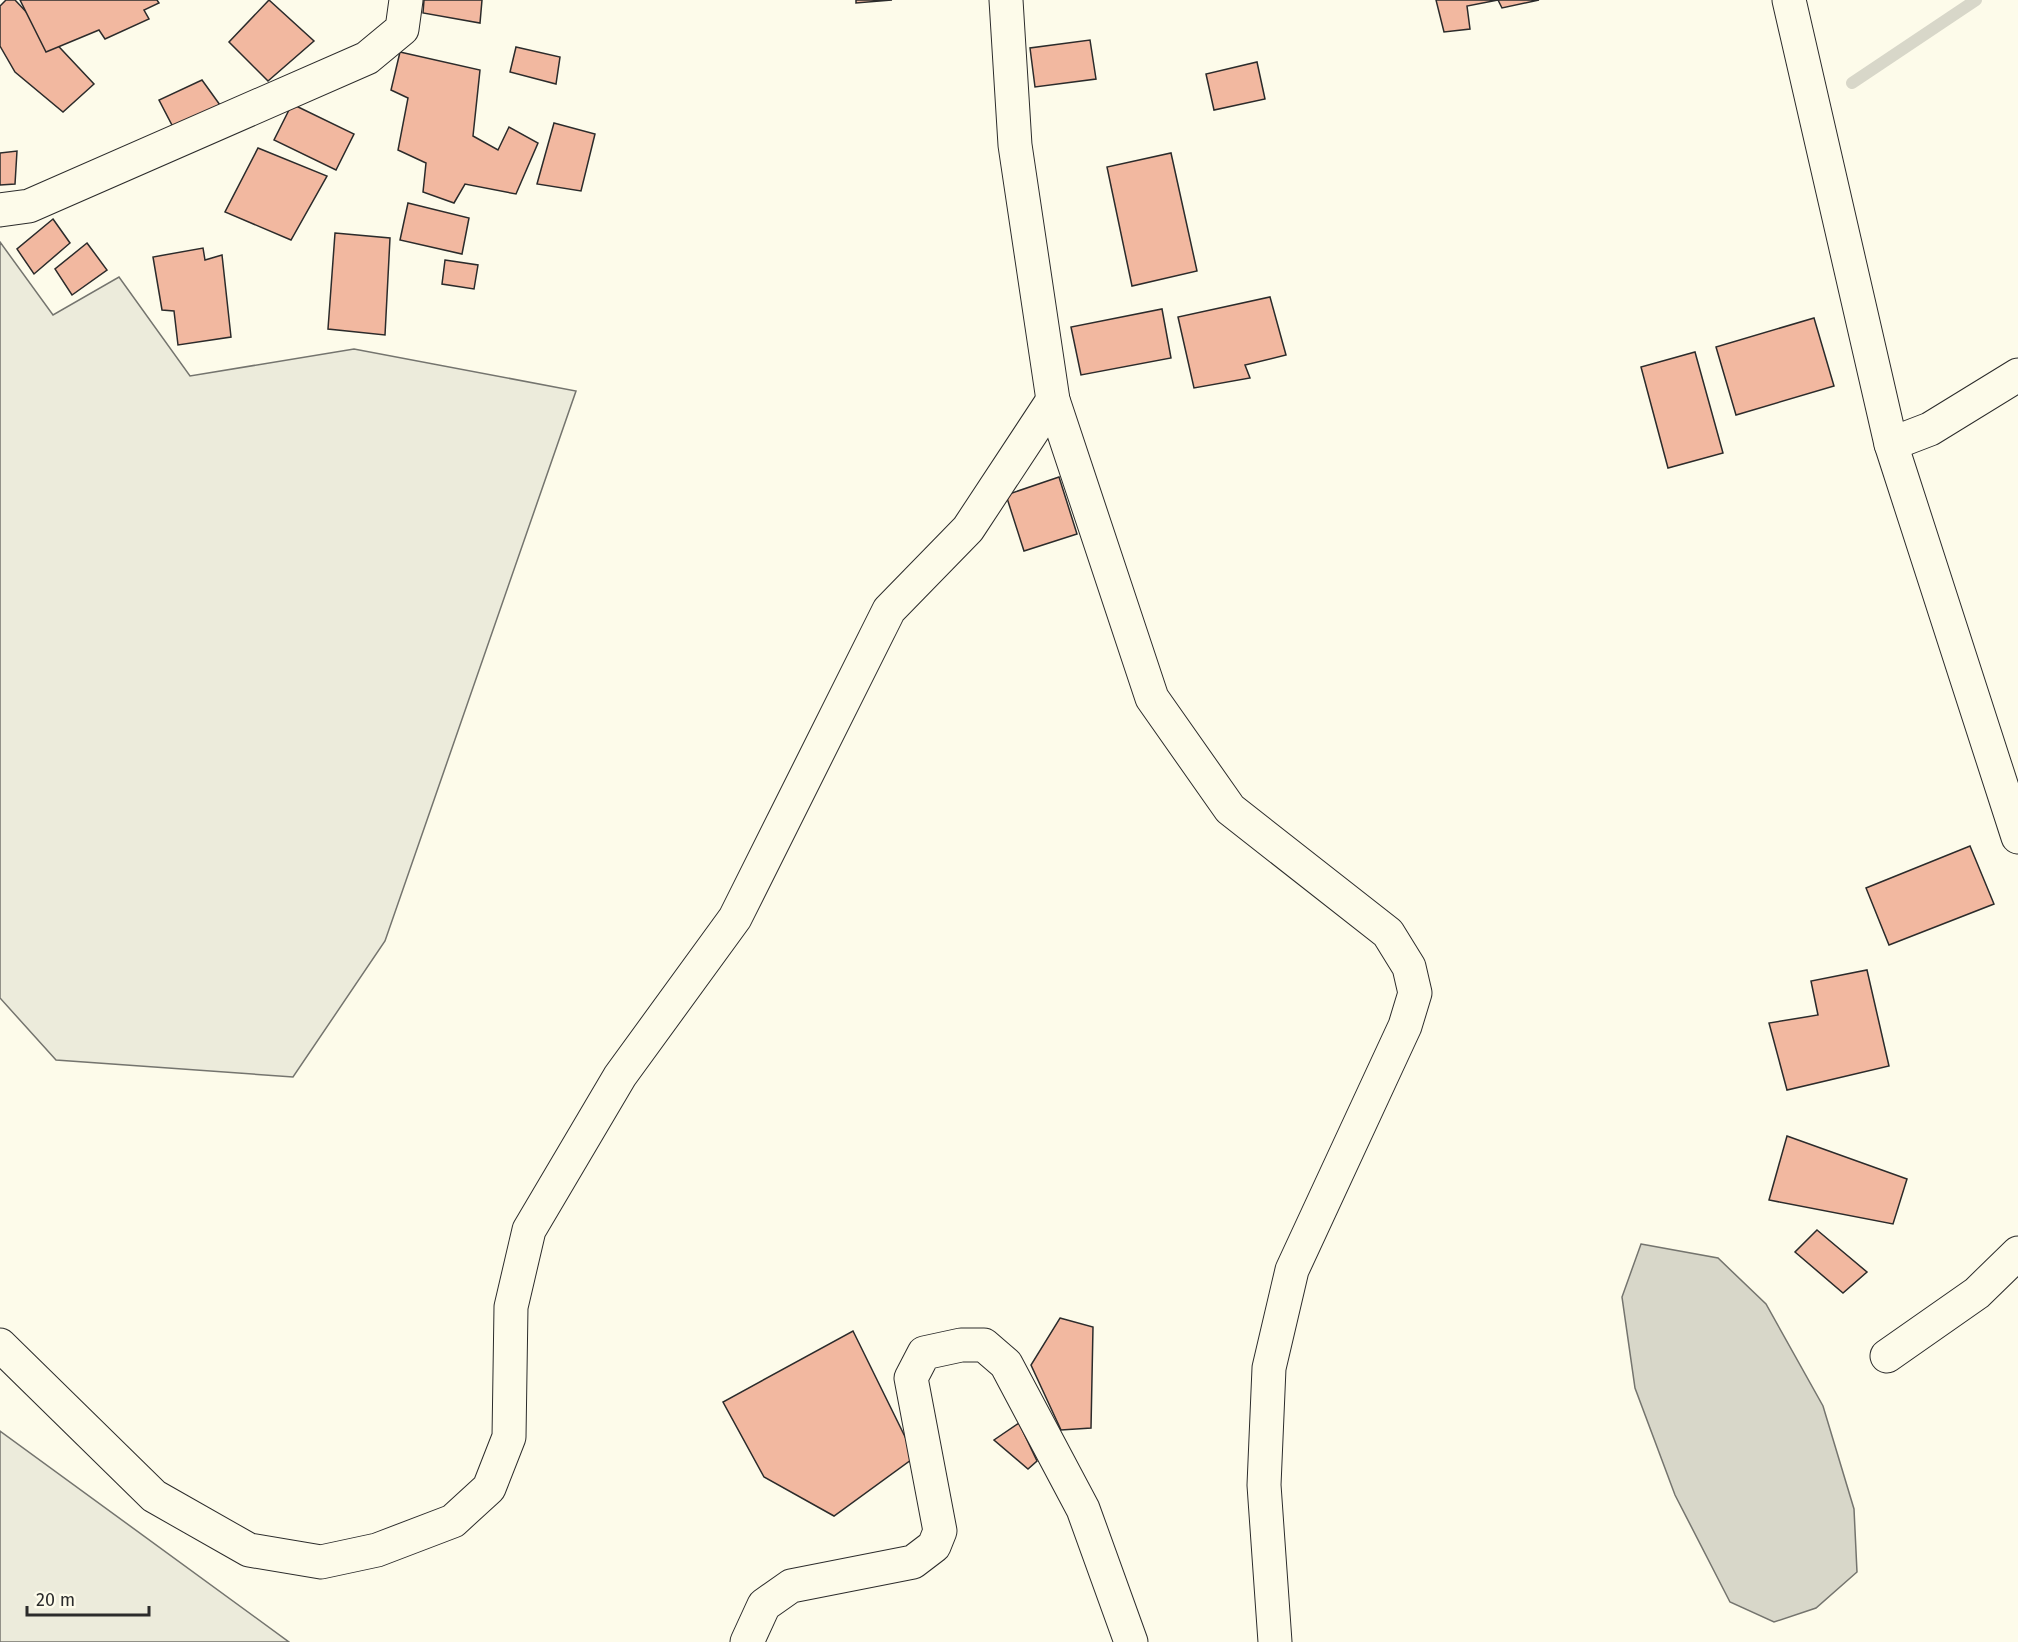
<svg xmlns="http://www.w3.org/2000/svg" width="2018" height="1642" viewBox="0 0 2018 1642" font-family="'Fira Sans',sans-serif">
	<rect width="100%" height="100%" fill="#fdfbea"/>
	<g fill="#ecebdb" stroke="#74746e" stroke-width="1.5">
		<path d="M0 242 53 315 119 277 190 376 354 349 576 391 385 941 293 1077 56 1060 0 998Z"/>
		<path d="M0 1431 289 1642H0Z"/>
	</g>
	<path fill="#d8d7c9" stroke="#74746e" stroke-width="1.5" d="M1641 1244 1718 1258 1766 1304 1823 1406 1854 1509 1857 1572 1816 1608 1774 1622 1730 1602 1675 1495 1635 1388 1622 1297Z"/>
	<g fill="none" stroke-linecap="round" stroke-linejoin="round">
		<path stroke="#d8d7c9" stroke-width="12" d="M1852 83 1976 0"/>
	</g>
	<g fill="#f2b8a0" stroke="#2b2b2b" stroke-width="1.5">
		<path d="M6 0H15L94 84 63 112 15 72 0 46V6Z"/>
		<path d="M20 0H157L159 3 144 10 149 19 105 39 99 30 46 52Z"/>
		<path d="M269 0 314 41 268 81 229 42Z"/>
		<path d="M424 0H482L480 23 423 13Z"/>
		<path d="M856 0H892L856 3Z"/>
		<path d="M1436 0H1539L1502 8 1498 0 1467 6 1470 29 1444 32Z"/>
		<path d="M1090 40 1096 79 1035 87 1030 48Z"/>
		<path d="M516 47 560 57 556 84 510 72Z"/>
		<path d="M400 52 480 70 473 136 498 150 509 127 538 143 516 194 465 184 454 203 423 192 426 163 398 150 408 98 391 90Z"/>
		<path d="M1257 62 1265 99 1214 110 1206 74Z"/>
		<path d="M202 80 220 105 173 127 159 100Z"/>
		<path d="M292 104 354 134 336 170 274 140Z"/>
		<path d="M554 123 595 134 581 191 537 184Z"/>
		<path d="M258 148 327 176 291 240 225 212Z"/>
		<path d="M17 151 15 184 0 185V153Z"/>
		<path d="M1171 153 1197 271 1132 286 1107 167Z"/>
		<path d="M408 203 469 218 462 254 400 240Z"/>
		<path d="M53 219 70 243 34 274 17 249Z"/>
		<path d="M335 233 390 238 385 335 328 329Z"/>
		<path d="M87 243 107 270 72 295 55 269Z"/>
		<path d="M203 248 205 260 222 255 231 337 178 345 174 311 162 310 153 257Z"/>
		<path d="M445 260 478 265 474 289 442 284Z"/>
		<path d="M1270 297 1286 355 1245 365 1250 378 1194 388 1178 317Z"/>
		<path d="M1162 309 1171 358 1081 375 1071 327Z"/>
		<path d="M1814 318 1834 386 1736 415 1716 347Z"/>
		<path d="M1695 352 1723 453 1668 468 1641 367Z"/>
		<path d="M1059 477 1077 534 1024 551 1006 495Z"/>
		<path d="M1970 846 1994 904 1889 945 1866 888Z"/>
		<path d="M1867 970 1889 1066 1787 1090 1769 1023 1818 1015 1811 981Z"/>
		<path d="M1787 1136 1907 1179 1893 1224 1769 1200Z"/>
		<path d="M1817 1230 1867 1272 1843 1293 1795 1252Z"/>
		<path d="M1060 1318 1093 1327 1091 1428 1061 1430 1031 1365Z"/>
		<path d="M853 1331 915 1457 834 1516 764 1477 723 1402Z"/>
		<path d="M1019 1423 1037 1461 1028 1469 994 1440Z"/>
	</g>
	<g fill="none" stroke-linecap="round" stroke-linejoin="round">
		<defs>
			<g id="minor">
				<path d="M1006 0 1015 145 1053 400 1152 698 1230 809 1388 933 1409 967 1415 993 1405 1026 1292 1270 1269 1368 1264 1485 1275 1642"/>
				<path d="M1789 0 1891 444 2018 837"/>
				<path d="M0 210 29 206 367 58 402 29 406 0"/>
				<path d="M1891 444 1930 429 2018 375"/>
				<path d="M0 1345 154 1496 249 1550 321 1562 377 1550 453 1521 489 1488 509 1437 511 1307 529 1230 620 1076 735 918 889 610 968 529 1053 400"/>
				<path d="M1887 1356 1977 1293 2018 1253"/>
				<path d="M747 1642 764 1605 791 1586 913 1562 934 1546 940 1531 911 1378 924 1353 961 1345H984L1006 1364 1083 1509 1131 1642"/>
			</g>
		</defs>
		<use href="#minor" stroke="#2b2b2b" stroke-width="35"/>
		<use href="#minor" stroke="#fdfbea" stroke-width="33"/>
	</g>
	<path d="M27 1606v9h122v-9" fill="none" stroke="#2b2b2b" stroke-width="3"/>
	<text x="36" y="1606" font-size="18" fill="#2b2b2b" stroke="#fdfbea" stroke-width="4.5" paint-order="stroke">20 m</text>
</svg>
